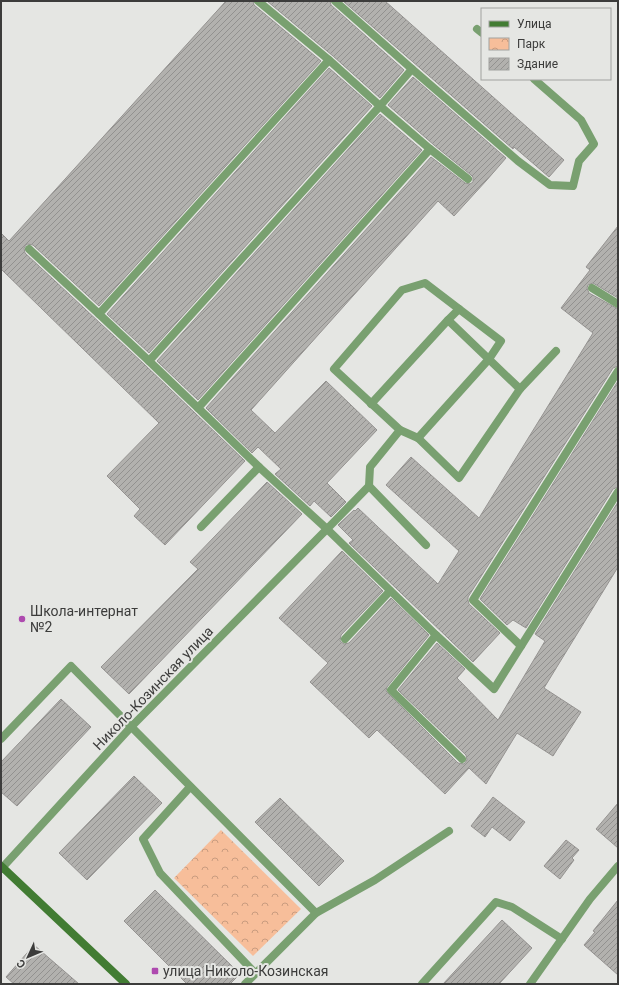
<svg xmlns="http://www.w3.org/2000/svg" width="619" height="985" viewBox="0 0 619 985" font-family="Roboto,sans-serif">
	<defs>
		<pattern id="park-crowns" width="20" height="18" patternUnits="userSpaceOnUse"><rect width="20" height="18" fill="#f7be9a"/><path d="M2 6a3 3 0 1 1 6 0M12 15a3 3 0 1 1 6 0" fill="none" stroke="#c99c7f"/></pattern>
		<pattern id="building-hatch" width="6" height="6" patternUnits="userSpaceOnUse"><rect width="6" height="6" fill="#b2b1ae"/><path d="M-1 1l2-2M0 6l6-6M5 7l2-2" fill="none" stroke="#92918f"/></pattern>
	</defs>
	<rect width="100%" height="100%" fill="#e5e6e3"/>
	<path fill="url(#park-crowns)" d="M221 830 301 909 253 956 174 878Z"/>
	<g fill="url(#building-hatch)" stroke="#959391">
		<path d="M226 1H253L254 5 321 61 99 306 33 245 27 244 24 248 25 253 145 365 245 461 165 545 134 516 140 509 107 476 159 423 1 269V233L9 241Z"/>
		<path d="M267 1H330L331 5 404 70 380 98 333 56Z"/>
		<path d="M343 1H385L564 160 549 177 514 147 513 149Z"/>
		<path d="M329 68 372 106 149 353 107 314Z"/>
		<path d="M413 77 506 158 486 181 454 216 438 201 251 410 275 433 326 381 377 430 327 483 346 502 331 517 314 501 310 506 275 474 281 469 258 447 252 453 206 408 431 157 465 183 470 184 473 182V177L471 175 434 145 388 105Z"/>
		<path d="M380 114 422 150 198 400 157 361Z"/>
		<path d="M618 226V298L593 283 588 285 587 288 589 293 618 309V366L613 368 468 597V600L469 604 500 633 473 662 349 543 353 540 338 525 354 510 355 511 358 508 438 584 459 551 386 485 411 457 479 518 593 333 561 308 590 270 586 267Z"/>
		<path d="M618 381V487L613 489 526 628 513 620 507 625 480 599Z"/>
		<path d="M267 482 302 514 129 694 101 667 198 569 190 562Z"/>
		<path d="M618 502V567L544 688 581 712 553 756 517 733 486 784 469 768 445 794 377 730 369 738 310 682 328 663 279 618 342 551 383 591 341 635 340 641 344 644 349 643 391 598 429 635 387 687 386 691 458 763 464 764 467 760 466 755 398 690 437 643 465 669 457 678 498 720 545 641 535 634Z"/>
		<path d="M61 699 91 727 17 806 1 792V762Z"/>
		<path d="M134 776 162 803 87 880 59 853Z"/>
		<path d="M493 797 525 822 510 841 492 827 485 837 471 826Z"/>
		<path d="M280 798 344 861 319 886 255 822Z"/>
		<path d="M618 803V848L596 829Z"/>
		<path d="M566 840 579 850 572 858 574 860 560 879 544 866Z"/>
		<path d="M155 890 240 974 230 984H187L124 921Z"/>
		<path d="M618 900V975L584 945 595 932 593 931Z"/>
		<path d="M502 920 532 948 499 984H443Z"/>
		<path d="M34 945 79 984H14L6 977Z"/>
	</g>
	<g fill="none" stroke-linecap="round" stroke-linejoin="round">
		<g stroke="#79a070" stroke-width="8">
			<path d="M335 1 412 69"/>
			<path d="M477 29 482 33"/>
			<path d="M430 149 380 106 412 69 518 161 550 185 573 186 579 161 594 144 581 120 534 79"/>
			<path d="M29 249 99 314"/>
			<path d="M592 288 618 304"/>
			<path d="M149 361 99 314 329 60"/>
			<path d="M371 404 448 320"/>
			<path d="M198 408 149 361 380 106 329 60 258 1"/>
			<path d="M400 430 334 369 402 290 425 283 459 309"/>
			<path d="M418 438 489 359 501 341 459 309 448 320 520 389"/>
			<path d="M259 467 198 408 430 149 468 179"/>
			<path d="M369 486 370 467 400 430 418 438 459 478 520 389 556 351"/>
			<path d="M201 527 259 467 327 529"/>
			<path d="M426 545 369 486 327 529 436 635"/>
			<path d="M345 639 390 591"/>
			<path d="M521 646 473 600 618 371"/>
			<path d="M1 739 71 666 316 913 375 880 449 831"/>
			<path d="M462 759 391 690 436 635 494 689 618 492"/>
			<path d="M190 787 143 839 160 873 255 973"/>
			<path d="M245 984 316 913"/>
			<path d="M422 984 496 902 512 907 562 939"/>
		</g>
		<g stroke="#79a070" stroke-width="8">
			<path d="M1 869 131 727 327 529"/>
			<path d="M530 984 590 899 618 866"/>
		</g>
		<path stroke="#427c33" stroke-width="8" d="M1 866 126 984"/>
	</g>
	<g fill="#ae4aaf" stroke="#e5e6e3" stroke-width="1.5">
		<circle cx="22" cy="619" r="4"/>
		<rect x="151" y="967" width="8" height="8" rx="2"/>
	</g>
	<g text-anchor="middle" stroke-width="4" stroke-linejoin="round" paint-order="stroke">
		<g font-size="14" fill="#3c3c3b" stroke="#e5e6e3" text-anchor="start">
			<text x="30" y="616">Школа-интернат<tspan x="30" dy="16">№2</tspan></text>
			<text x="163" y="976">улица Николо-Козинская</text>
		</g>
		<g font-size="14" fill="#3c3c3b" stroke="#e5e6e3">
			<text transform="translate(153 688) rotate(-46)" y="5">Николо-Козинская улица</text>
		</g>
	</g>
	<rect width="619" height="985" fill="none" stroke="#3c3c3b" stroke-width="4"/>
	<rect x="481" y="8" width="130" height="72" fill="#e5e6e3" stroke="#a1a2a0"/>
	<rect x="489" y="21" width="20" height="6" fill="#427c33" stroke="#a1a2a0"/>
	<text x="517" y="28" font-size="12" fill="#3c3c3b">Улица</text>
	<rect x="489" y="38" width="20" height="12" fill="url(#park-crowns)" stroke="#a1a2a0"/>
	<text x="517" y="48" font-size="12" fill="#3c3c3b">Парк</text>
	<rect x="489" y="58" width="20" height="12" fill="url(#building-hatch)" stroke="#a1a2a0"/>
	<text x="517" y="68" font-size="12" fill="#3c3c3b">Здание</text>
	<g transform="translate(28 957) rotate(226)" stroke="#e5e6e3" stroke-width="3" paint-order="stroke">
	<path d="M0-3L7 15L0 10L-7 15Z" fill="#3c3c3b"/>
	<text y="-6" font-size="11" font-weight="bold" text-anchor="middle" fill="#3c3c3b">С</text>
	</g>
</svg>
